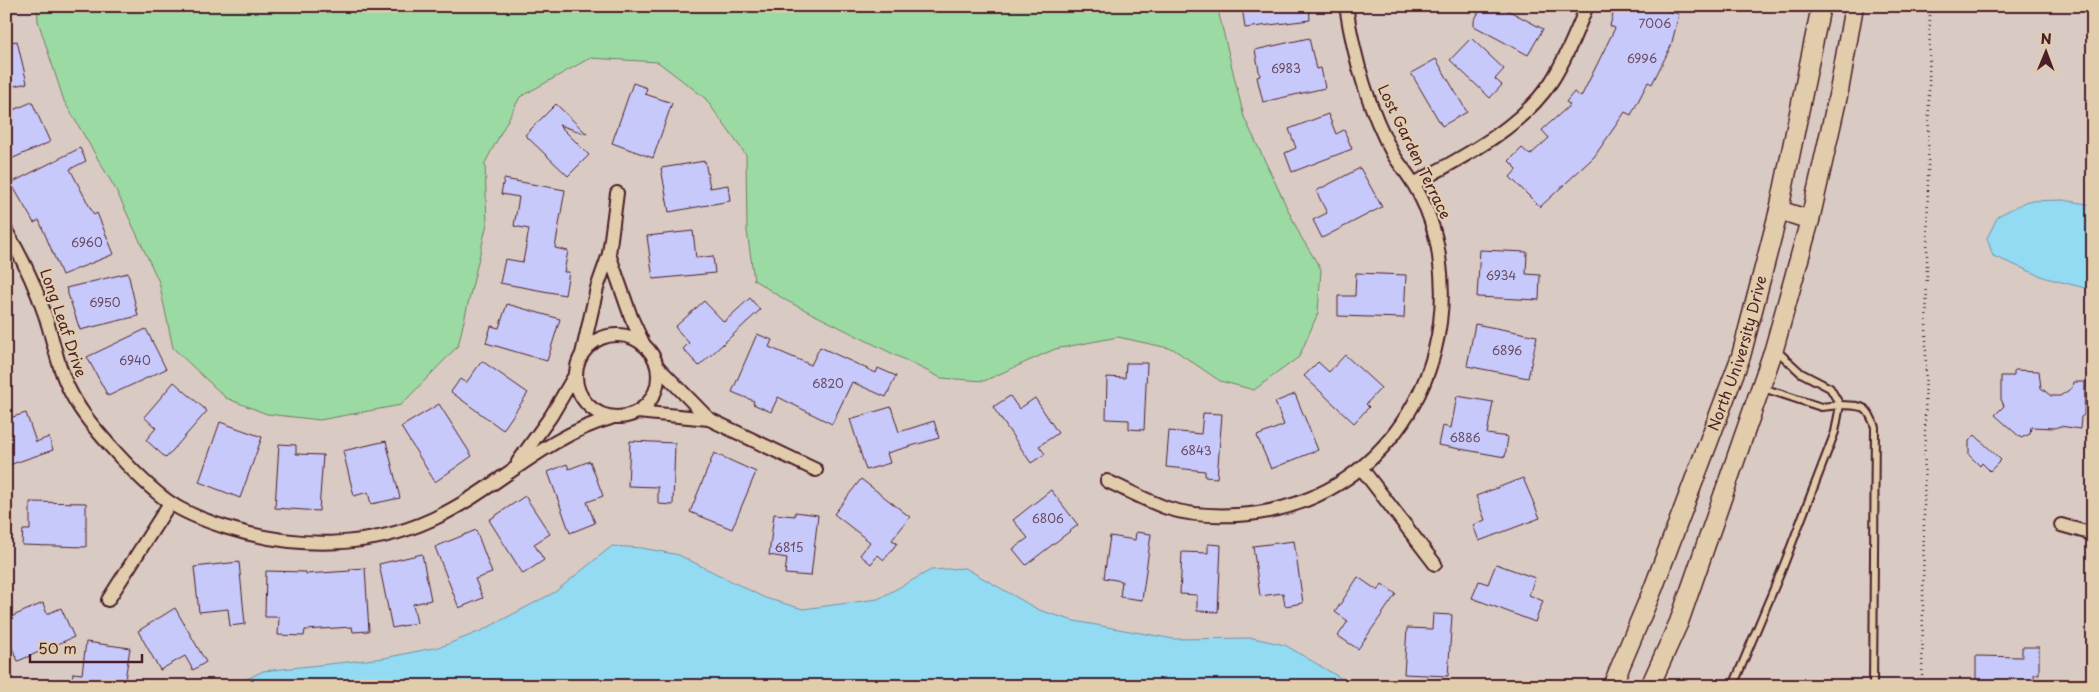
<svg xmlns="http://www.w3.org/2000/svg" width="2099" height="692" viewBox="0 0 2099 692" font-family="'Playpen Sans',sans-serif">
	<rect width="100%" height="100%" fill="#d9cbc3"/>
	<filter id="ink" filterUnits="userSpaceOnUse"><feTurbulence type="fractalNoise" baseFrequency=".02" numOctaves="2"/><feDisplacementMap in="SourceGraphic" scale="10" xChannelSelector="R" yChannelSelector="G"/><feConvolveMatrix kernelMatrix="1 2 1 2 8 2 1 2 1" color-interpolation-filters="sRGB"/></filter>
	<g filter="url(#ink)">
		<path fill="#9bdaa2" stroke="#727c66" d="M37 6H1217L1244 117 1301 237 1321 269 1318 313 1299 357 1254 390 1220 381 1173 349 1118 337 1055 349 984 381 941 378 787 301 754 280 747 231 746 155 705 98 658 62 590 58 520 97 485 163 487 224 458 346 401 405 320 420 267 414 226 398 173 348 159 282 116 190 64 101 38 21Z"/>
		<g fill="#92dbf3" stroke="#7590a3">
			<path d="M2063 200 2093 205V290L2046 278 1993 256 1987 238 1998 216 2027 201Z"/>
			<path d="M612 546 642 548 679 555 765 598 803 609 878 599 931 570 965 568 1039 610 1074 621 1174 639 1253 638 1285 645 1354 686H233L263 671 384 658 443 646 481 631 555 592Z"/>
		</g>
		<g fill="#c7c9fb" stroke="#4a1f2b">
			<path d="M1242 6H1309L1310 20 1245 28Z"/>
			<path d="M1482 6H1500L1543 29 1528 55 1474 26V21Z"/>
			<path d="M1615 6H1647L1679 14 1671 46 1652 84 1648 82 1631 115 1625 112 1594 157 1540 207 1510 177 1517 169 1509 161 1522 148 1530 155 1549 138 1542 130 1570 105 1566 102 1574 92 1581 97 1615 28 1610 26Z"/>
			<path d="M1309 38 1316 69 1321 68 1325 88 1263 102 1257 77 1260 76 1255 50Z"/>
			<path d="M1471 38 1504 69 1495 79 1502 85 1490 98 1450 60Z"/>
			<path d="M17 41 27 83 6 88V43Z"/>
			<path d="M1436 59 1467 112 1442 126 1411 73Z"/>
			<path d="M633 83 647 88 645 94 672 103 653 158 612 143Z"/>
			<path d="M32 102 50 142 11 159 6 149V113Z"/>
			<path d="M556 104 587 134 559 125 589 155 568 176 525 135Z"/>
			<path d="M1328 114 1336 134 1344 130 1352 149 1292 172 1285 153 1296 148 1289 129Z"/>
			<path d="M80 148 86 161 70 169 94 215 97 213 114 254 62 275 39 220 34 223 11 183Z"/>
			<path d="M705 161 710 188 728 185 730 201 669 212 661 168Z"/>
			<path d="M1360 168 1382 207 1322 238 1313 220 1327 213 1316 191Z"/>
			<path d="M504 179 565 190 555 248 568 251 564 272H569L565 295 500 283 505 259 523 262 529 229 514 226 519 197 501 194Z"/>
			<path d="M693 231 696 258 713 256 715 273 653 279 647 236Z"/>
			<path d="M1480 250 1527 252 1526 274 1540 275 1539 300 1477 297Z"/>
			<path d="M128 273 138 316 80 330 66 288Z"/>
			<path d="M1356 273 1406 275 1404 318 1338 316V296H1355Z"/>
			<path d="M750 298 760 310 699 366 683 349 689 343 675 327 704 301 724 322Z"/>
			<path d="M507 304 560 319 547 361 486 343 491 326 499 328Z"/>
			<path d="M1475 324 1537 336 1528 378 1467 366Z"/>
			<path d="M146 329 166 369 108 396 87 357Z"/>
			<path d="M757 334 772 340 769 347 811 365 820 347 876 373 878 368 896 376 886 397 852 382 832 424 778 397 771 412 753 404 754 401 732 392Z"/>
			<path d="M1345 355 1381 388 1366 404 1369 407 1354 423 1304 376 1318 362 1329 372Z"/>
			<path d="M482 361 528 393 503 430 451 392 460 379 466 383Z"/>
			<path d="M1126 363H1147L1144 430 1129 429V420L1106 419 1107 377 1125 378Z"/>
			<path d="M2014 370 2039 371 2041 388 2051 396H2060L2072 388 2073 382H2085L2084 415 2081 417 2080 429 2060 426 2055 428 2031 427 2030 434 2021 438 1995 415 2004 406 2001 399V376H2014Z"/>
			<path d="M174 382 207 411 166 458 146 440 156 428 144 417Z"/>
			<path d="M1295 394 1318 450 1271 469 1257 436 1284 425 1275 402Z"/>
			<path d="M1010 396 1019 409 1035 398 1058 433 1039 446 1045 454 1031 463 993 407Z"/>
			<path d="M1457 396 1493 402 1487 434 1508 437 1505 457 1438 445 1442 426 1451 428Z"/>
			<path d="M439 404 472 456 435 482 401 427Z"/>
			<path d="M891 407 899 432 934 421 939 438 887 453 890 463 866 470 850 419Z"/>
			<path d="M26 413 36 442 49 437 53 450 6 466V419Z"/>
			<path d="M1203 413 1222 414 1217 478 1205 477V471L1166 467 1169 431 1201 434Z"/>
			<path d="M220 422 262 437 240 498 199 482Z"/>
			<path d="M1975 435 2001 460 1990 471 1982 463 1980 466 1969 455V441Z"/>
			<path d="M386 441 400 498 371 504 368 492 354 496 343 451Z"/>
			<path d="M630 441 675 443 673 505 658 504V487L628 486Z"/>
			<path d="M279 444 296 445V454L323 455 319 511 275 508Z"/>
			<path d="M714 453 756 472 732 529 690 512Z"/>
			<path d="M590 461 603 496 587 502 595 523 570 533 548 472 567 464 569 469Z"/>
			<path d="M1523 478 1540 518 1479 541 1473 525 1485 520 1476 496Z"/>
			<path d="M861 479 910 517 892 540 897 543 884 560 878 555 871 564 860 555 870 542 834 514Z"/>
			<path d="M1051 490 1078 525 1026 565 1013 549 1028 538 1013 520Z"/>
			<path d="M525 496 550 534 534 544 544 560 523 574 489 520Z"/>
			<path d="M30 502 86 503V547L22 545 23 530H30Z"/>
			<path d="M795 512 818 515 811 576 785 574 787 558 769 555 774 514 795 516Z"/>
			<path d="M476 530 492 573 475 579 483 598 459 608 435 547Z"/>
			<path d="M1136 532 1151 534 1142 600 1120 597 1122 581 1104 578 1110 536 1135 540Z"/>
			<path d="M1294 541 1303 603 1285 606 1283 593 1260 596 1253 546Z"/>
			<path d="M1208 544 1221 545 1218 612 1197 611V595L1180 594 1182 552 1208 553Z"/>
			<path d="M422 554 431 600 413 604 417 623 392 628 379 564Z"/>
			<path d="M239 562 245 624 230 626 228 609 199 612 194 567Z"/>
			<path d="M1496 564 1535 578 1529 595 1543 601 1535 622 1472 598 1479 581 1488 584Z"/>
			<path d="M365 568 369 631 353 632 352 627 305 630 304 636 278 635 279 617H265L266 571 306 572V574L350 571V569Z"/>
			<path d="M1358 577 1378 591 1382 584 1396 594 1358 649 1338 636 1348 621 1335 612Z"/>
			<path d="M43 603 47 614 61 608 74 637 18 661 6 634V619Z"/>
			<path d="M175 608 206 662 193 670 185 656 160 670 138 631Z"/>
			<path d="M1433 614 1452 615 1448 676 1404 674 1407 628 1432 629Z"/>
			<path d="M86 642 130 648 124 686H71L73 673 82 674Z"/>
			<path d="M2022 647H2039V674H2034L2035 686H1976V656L2022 657Z"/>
		</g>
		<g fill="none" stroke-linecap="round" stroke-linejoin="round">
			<defs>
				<g id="service">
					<path d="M1763 388 1821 407 1840 405 1830 388 1801 373 1775 349"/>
					<path d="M1733 686 1783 567 1835 432 1840 405C1863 406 1867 404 1875 427L1873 686"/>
				</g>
				<g id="minor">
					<path d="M1414 184C1462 157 1519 130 1551 82 1566 59 1576 32 1587 6"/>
					<path d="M6 231C22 257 35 285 45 315 54 342 58 370 72 395 82 414 97 431 111 447 128 466 148 487 169 502 186 514 209 522 228 528 296 549 368 549 433 519 496 490 543 437 611 418"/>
					<path d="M609 254 631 317 644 345"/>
					<circle cx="617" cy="376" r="41"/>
					<path d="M582 354 597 288 609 254 617 193"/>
					<path d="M657 366 709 419"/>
					<path d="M637 412 709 419 816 470"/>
					<path d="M518 462 551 416 575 375"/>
					<path d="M1362 469 1435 564"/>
					<path d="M1107 481C1127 490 1147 501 1167 508 1188 515 1216 516 1237 515 1371 508 1459 386 1439 256 1436 232 1426 205 1413 183 1407 173 1399 164 1393 154 1368 108 1354 58 1346 6"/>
					<path d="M2061 525 2093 534"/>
					<path d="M108 600 170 503"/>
				</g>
				<g id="secondary">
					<path d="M1779 210 1810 220"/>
					<path id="s1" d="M1612 686 1653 589 1741 356 1779 210 1821 6"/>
					<path d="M1650 686 1679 622 1774 349 1810 220 1839 91 1854 6"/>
				</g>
			</defs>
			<use href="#service" stroke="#4a1f2b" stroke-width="10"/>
			<use href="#minor" stroke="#4a1f2b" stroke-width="16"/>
			<use href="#secondary" stroke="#4a1f2b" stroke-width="21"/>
			<path stroke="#4a1f2b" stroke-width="2.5" stroke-dasharray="1 4" stroke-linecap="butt" d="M1922 686 1930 6"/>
			<use href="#service" stroke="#e1ccab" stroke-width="6"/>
			<use href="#minor" stroke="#e1ccab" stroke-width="12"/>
			<use href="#secondary" stroke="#e1ccab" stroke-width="18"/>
		</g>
	</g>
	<g text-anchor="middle" stroke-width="4.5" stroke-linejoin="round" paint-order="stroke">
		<g font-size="12" fill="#694a5f">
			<text x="1655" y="28">7006</text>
			<text x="1642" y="63">6996</text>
			<text x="1286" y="73">6983</text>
			<text x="87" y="247">6960</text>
			<text x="1501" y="280">6934</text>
			<text x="105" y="307">6950</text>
			<text x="1507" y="355">6896</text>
			<text x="135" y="365">6940</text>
			<text x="828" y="388">6820</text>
			<text x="1465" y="442">6886</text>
			<text x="1196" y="455">6843</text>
			<text x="1048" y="523">6806</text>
			<text x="789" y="552">6815</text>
		</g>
		<g font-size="15" fill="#4a1f2b" stroke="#e1ccab">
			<text transform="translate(1414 152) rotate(64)" y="5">Lost Garden Terrace</text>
			<text transform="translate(63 323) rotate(71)" y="5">Long Leaf Drive</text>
			<text dy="5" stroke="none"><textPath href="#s1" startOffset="356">North University Drive</textPath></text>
		</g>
	</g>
	<rect width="2099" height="692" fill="none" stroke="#e1ccab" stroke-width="25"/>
	<rect x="12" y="12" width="2074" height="667" fill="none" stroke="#4a1f2b" stroke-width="2" filter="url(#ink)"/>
	<g transform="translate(2046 52) rotate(1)" stroke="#e1ccab" stroke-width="4" paint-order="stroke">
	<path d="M0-4L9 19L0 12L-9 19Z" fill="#4a1f2b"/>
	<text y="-8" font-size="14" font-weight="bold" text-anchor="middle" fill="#4a1f2b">N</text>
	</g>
	<path d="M30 654v8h112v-8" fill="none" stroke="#4a1f2b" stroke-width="2.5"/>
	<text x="38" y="654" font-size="15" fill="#4a1f2b" stroke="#e1ccab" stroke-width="4" paint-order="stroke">50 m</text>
</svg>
